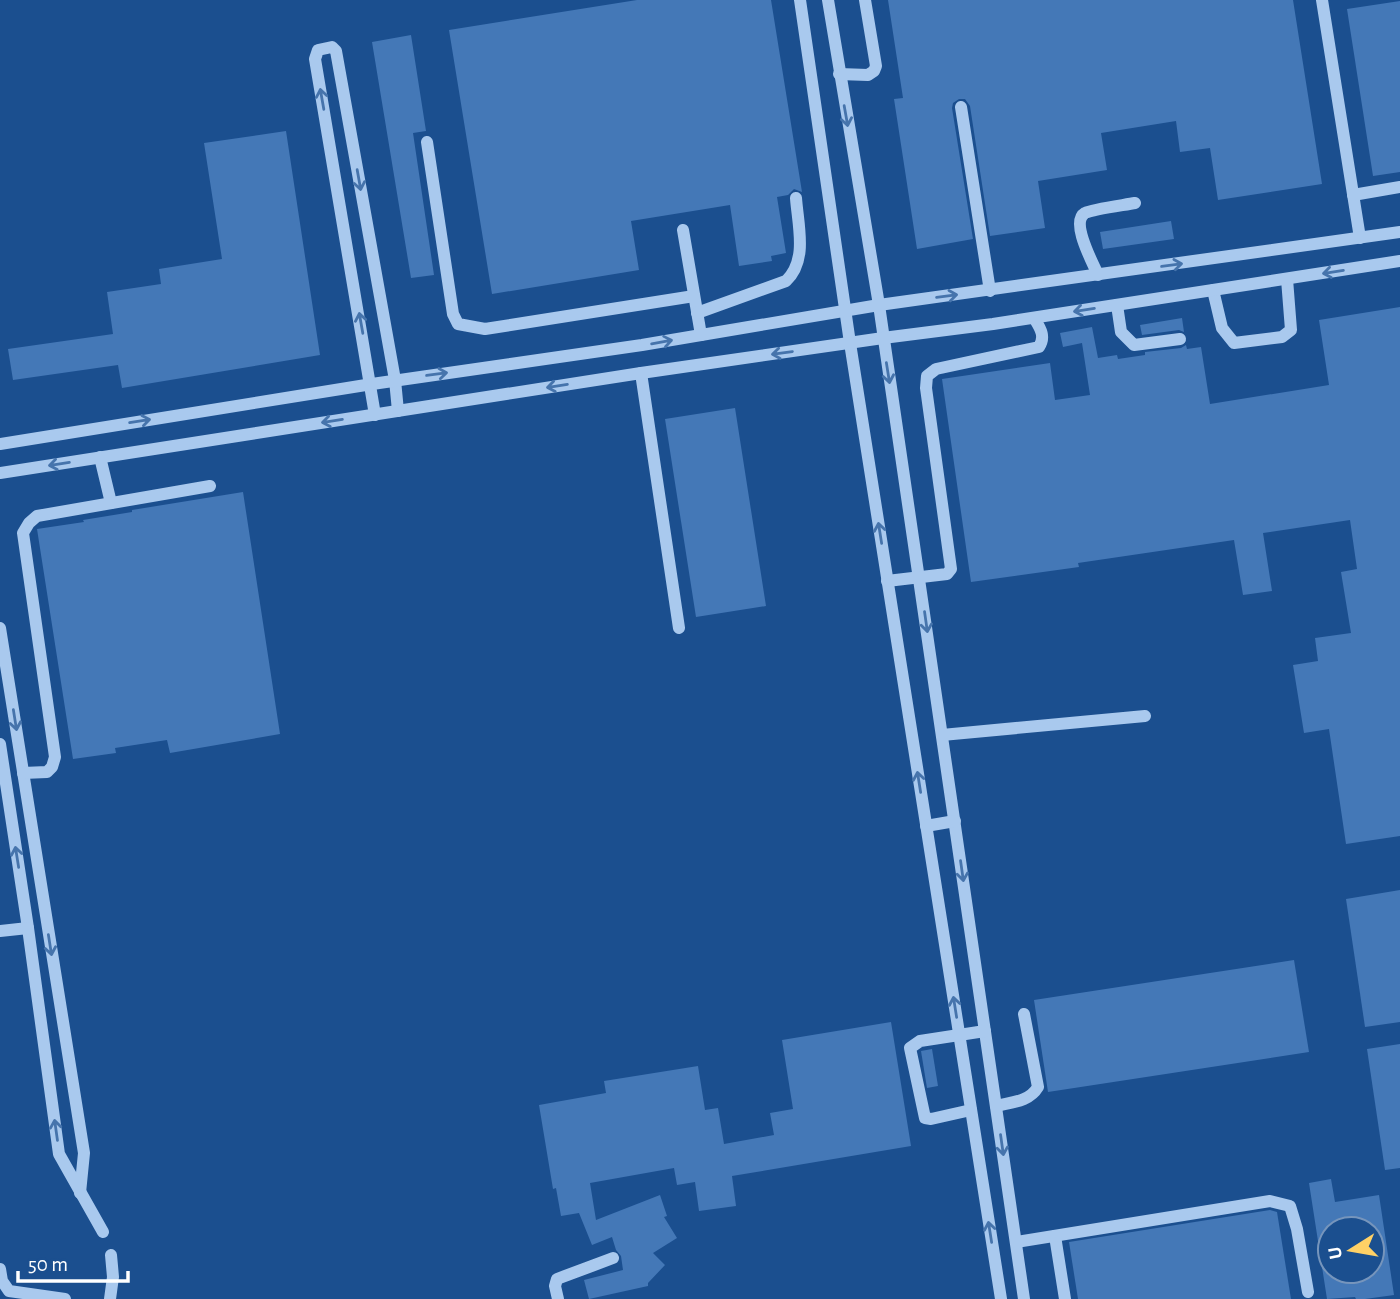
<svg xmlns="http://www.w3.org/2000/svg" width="1400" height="1299" viewBox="0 0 1400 1299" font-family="'Alegreya Sans',sans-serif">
	<rect width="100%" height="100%" fill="#1b4f8f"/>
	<g fill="#4478b7" fill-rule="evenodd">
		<path d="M637 0H771L802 192 794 189 788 195 777 197 786 253 771 256 772 261 739 266 730 205 631 221 639 270 492 294 449 30Z"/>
		<path d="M888 0H1293L1322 184 1218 200 1210 148 1180 152 1176 121 1101 133 1107 170 1038 181 1045 228 990 236 970 106 965 99H959L953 103 952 108 973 239 917 249 894 99 903 98Z"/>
		<path d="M1400 1V172L1373 176 1347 9Z"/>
		<path d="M411 35 426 131 413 133 434 275 411 278 372 42Z"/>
		<path d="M286 131 320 355 122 388 118 365 13 380 8 349 113 334 107 292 161 284 159 269 222 259 204 143Z"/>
		<path d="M1171 221 1174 239 1103 249 1100 232Z"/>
		<path d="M1400 307V836L1346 844 1329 729 1304 733 1293 665 1318 661 1315 638 1351 633 1341 572 1357 569 1350 520 1263 533 1272 591 1243 595 1234 540 1078 563 1079 567 971 582 942 379 1050 363 1055 400 1090 395 1082 343 1063 347 1060 333 1092 327 1098 358 1117 355 1118 359 1145 355V352L1181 348 1186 345 1187 349 1201 347 1210 404 1329 385 1319 320Z"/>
		<path d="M1182 318 1184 332 1179 330 1142 335 1140 325Z"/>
		<path d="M735 408 766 606 696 617 665 419Z"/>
		<path d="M243 492 280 734 170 753 167 740 115 748 116 753 73 759 37 529 84 522 83 520 132 512V510Z"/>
		<path d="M1400 890V1022L1365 1027 1346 899Z"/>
		<path d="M1294 960 1309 1052 1048 1092 1034 1000Z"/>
		<path d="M891 1022 911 1146 732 1176 736 1206 699 1211 695 1182 677 1185 674 1168 590 1183 596 1220 660 1195 667 1216 664 1217 677 1238 653 1253 665 1265 648 1283V1286L589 1299 584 1280 623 1270 621 1256 616 1250 612 1237 592 1245 579 1213 561 1216 556 1188 553 1189 539 1105 606 1093 604 1081 698 1066 705 1110 718 1108 724 1144 774 1135 770 1113 793 1109 782 1040Z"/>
		<path d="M1400 1044V1168L1385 1170 1367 1049Z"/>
		<path d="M932 1049 938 1086 927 1088 921 1051Z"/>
		<path d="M1331 1179 1335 1202 1379 1195 1394 1295 1365 1299H1356L1355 1297 1327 1299 1309 1183ZM1330 1229H1372V1271H1330Z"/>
		<path d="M1270 1210 1277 1212 1291 1299H1078L1069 1242Z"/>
	</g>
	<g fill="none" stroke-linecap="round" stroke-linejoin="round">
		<g stroke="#a9c9ee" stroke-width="12">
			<path d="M800 0 850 343 1001 1299"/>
			<path d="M828 0 879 305 1024 1299"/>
			<path d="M1322 0 1360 238"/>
			<path d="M839 74 868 75 874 71 876 66 865 0"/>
			<path d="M961 107 990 291"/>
			<path d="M427 142 453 314 458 324 485 329 694 296"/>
			<path d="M1353 195 1400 187"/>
			<path d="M683 230 701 335"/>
			<path d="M1098 275C1093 263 1070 222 1085 213 1093 209 1125 205 1135 203"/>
			<path d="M1213 290 1222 328 1234 343 1282 337 1291 330 1287 279"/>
			<path d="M1117 305 1121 332 1134 345 1180 339"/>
			<path d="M697 313 786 281C808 260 798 226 796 198"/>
			<path d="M641 373 679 628"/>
			<path d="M375 415 315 59 318 50 332 47 336 51 395 380 398 411"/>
			<path d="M0 444 372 384 642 345 879 305 1400 232"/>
			<path d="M100 457 111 503"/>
			<path d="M0 473 641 373 883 338 993 324 1400 261"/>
			<path d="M887 581 947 574 951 569 926 388 927 376 936 369 1039 347C1046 336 1040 328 1034 318"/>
			<path d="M0 628 84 1153 80 1193"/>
			<path d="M942 735 1145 716"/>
			<path d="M0 744 28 928 59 1154 103 1232"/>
			<path d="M23 773 47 772 52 767 55 757 23 533 29 523 37 516 210 486"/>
			<path d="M926 826 955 821"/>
			<path d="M0 931 28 928"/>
			<path d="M996 1106C1012 1102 1029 1102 1038 1087L1024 1014"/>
			<path d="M971 1110 931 1119 925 1118 910 1048 920 1041 985 1031"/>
			<path d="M1055 1236 1065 1299"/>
			<path d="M1016 1242 1270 1201 1290 1206 1297 1229 1308 1292"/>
			<path d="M0 1269 2 1281 9 1291 65 1299"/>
			<path d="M110 1299 113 1277 111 1255"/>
			<path d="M558 1299 555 1286 557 1279 613 1258"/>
		</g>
	</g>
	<defs><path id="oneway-shaft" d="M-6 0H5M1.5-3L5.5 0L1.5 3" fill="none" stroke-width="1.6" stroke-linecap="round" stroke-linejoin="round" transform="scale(1.75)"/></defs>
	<g stroke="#4674ac">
		<use href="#oneway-shaft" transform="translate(322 99) rotate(-100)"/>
		<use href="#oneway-shaft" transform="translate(846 116) rotate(80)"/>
		<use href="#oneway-shaft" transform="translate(359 180) rotate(80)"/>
		<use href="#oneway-shaft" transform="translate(1172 265) rotate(-8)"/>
		<use href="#oneway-shaft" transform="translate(1333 272) rotate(171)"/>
		<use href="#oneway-shaft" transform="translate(947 296) rotate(-7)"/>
		<use href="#oneway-shaft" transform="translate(1084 310) rotate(171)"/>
		<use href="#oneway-shaft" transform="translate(361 323) rotate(-100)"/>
		<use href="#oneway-shaft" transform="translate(662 342) rotate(-10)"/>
		<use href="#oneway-shaft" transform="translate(782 353) rotate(172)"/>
		<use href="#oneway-shaft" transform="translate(888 373) rotate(81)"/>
		<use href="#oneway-shaft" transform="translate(437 374) rotate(-8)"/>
		<use href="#oneway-shaft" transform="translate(557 386) rotate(171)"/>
		<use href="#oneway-shaft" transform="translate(140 421) rotate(-9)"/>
		<use href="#oneway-shaft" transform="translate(332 421) rotate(171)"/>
		<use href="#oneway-shaft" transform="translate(59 464) rotate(171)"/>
		<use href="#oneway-shaft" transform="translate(880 533) rotate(-99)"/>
		<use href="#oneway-shaft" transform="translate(926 622) rotate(82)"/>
		<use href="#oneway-shaft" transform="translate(15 720) rotate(81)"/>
		<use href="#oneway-shaft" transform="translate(919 782) rotate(-99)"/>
		<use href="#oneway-shaft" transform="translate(17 857) rotate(-99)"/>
		<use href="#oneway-shaft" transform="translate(962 871) rotate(82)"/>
		<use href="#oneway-shaft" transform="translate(50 945) rotate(81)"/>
		<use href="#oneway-shaft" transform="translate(955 1007) rotate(-99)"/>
		<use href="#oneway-shaft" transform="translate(56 1130) rotate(-98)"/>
		<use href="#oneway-shaft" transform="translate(1002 1145) rotate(82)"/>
		<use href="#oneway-shaft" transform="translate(990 1232) rotate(-99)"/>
	</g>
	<g transform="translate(1351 1250) rotate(259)"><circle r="33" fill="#1b4f8f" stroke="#7695bc" stroke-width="2"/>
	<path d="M0-5L12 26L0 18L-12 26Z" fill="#ffd166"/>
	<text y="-10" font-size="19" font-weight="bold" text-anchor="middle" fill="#ffffff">U</text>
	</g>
	<path d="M18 1271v10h110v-10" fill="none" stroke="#ffffff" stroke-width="3.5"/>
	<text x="28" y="1271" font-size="21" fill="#ffffff" stroke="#1b4f8f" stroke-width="5" paint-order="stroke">50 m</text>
</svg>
